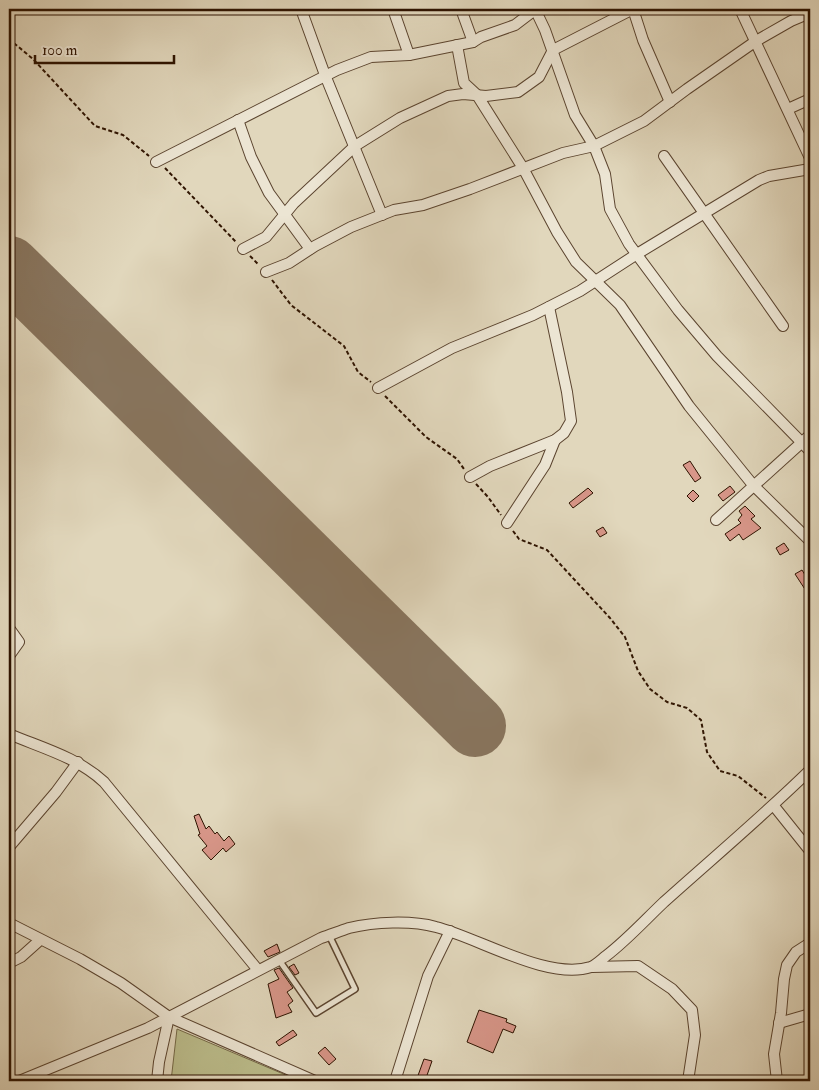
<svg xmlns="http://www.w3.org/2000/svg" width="819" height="1090" viewBox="0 0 819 1090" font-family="'IM FELL Double Pica',serif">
	<rect width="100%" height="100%" fill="#e1d7bc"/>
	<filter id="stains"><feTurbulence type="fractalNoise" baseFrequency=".004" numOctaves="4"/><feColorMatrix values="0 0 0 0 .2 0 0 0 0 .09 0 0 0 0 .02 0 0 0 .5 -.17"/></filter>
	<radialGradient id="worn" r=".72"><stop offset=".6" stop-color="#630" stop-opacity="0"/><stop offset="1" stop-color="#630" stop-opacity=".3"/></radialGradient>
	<path fill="#bbbc8b" stroke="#746846" d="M177 1029 300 1081H171Z"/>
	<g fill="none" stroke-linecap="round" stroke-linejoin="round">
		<path stroke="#88755e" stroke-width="62" d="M9 267 475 726"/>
	</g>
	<g fill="#d89689" stroke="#2e1300">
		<path d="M690 461 701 478 695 482 683 465Z"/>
		<path d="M730 486 735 492 723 501 718 495Z"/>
		<path d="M588 488 593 493 573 508 569 503Z"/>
		<path d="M693 490 699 496 693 502 687 496Z"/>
		<path d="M745 506 755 516 751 519 761 528 743 540 739 534 730 541 725 534 741 523 738 520 742 515 739 511Z"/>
		<path d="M603 527 607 533 600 537 596 531Z"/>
		<path d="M784 543 789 550 780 555 776 548Z"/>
		<path d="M802 570 810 583V597L795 574Z"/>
		<path d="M199 814 206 829 209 826 215 834 217 832 224 841 229 836 235 844 226 852 223 848 211 860 202 850 207 846 198 835 200 834 194 816Z"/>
		<path d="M277 944 280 952 268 957 264 951Z"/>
		<path d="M294 964 299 973 295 975 289 967Z"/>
		<path d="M279 968 293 988 287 992 293 1001 288 1005 292 1012 276 1018 268 984 279 979 274 970Z"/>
		<path d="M479 1010 507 1019 506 1022 516 1026 513 1033 503 1029 493 1053 467 1042Z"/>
		<path d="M293 1030 297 1035 279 1046 276 1042Z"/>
		<path d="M325 1047 336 1059 329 1065 318 1053Z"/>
		<path d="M424 1059 432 1061 425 1081H416Z"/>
	</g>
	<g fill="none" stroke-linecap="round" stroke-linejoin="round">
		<defs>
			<path id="service" d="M279 960 316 1013 355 989 329 935"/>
			<g id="minor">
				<path d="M301 9 325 75 382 215"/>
				<path d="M393 9 409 55"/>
				<path d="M461 9 473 42"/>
				<path d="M535 9 545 30 575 115 594 146 605 174 610 209 629 244 678 310 717 356 810 451"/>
				<path d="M633 9 643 40 670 102"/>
				<path d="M740 9 810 158"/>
				<path d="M457 45 464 83 477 95 523 168 557 232 576 262 620 305 689 406 753 485 810 541"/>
				<path d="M788 109 810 99"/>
				<path d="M238 120 251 157 269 193 310 249"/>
				<path d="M664 156 783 326"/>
				<path d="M156 162 337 70 371 57 409 55 473 42 481 37 515 25 536 9"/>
				<path d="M243 249 266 237 294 203 355 146 400 118 448 96 463 94 486 96 518 92 539 77 553 50 633 9"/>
				<path d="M266 272 289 263 315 246 351 227 394 210 423 205 470 189 563 153 594 146 644 121 687 89 756 41 791 21 810 13"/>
				<path d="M378 388 452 348 533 315 580 291 637 254 759 180 769 176 810 169"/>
				<path d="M470 477 490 466 555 440 564 433 571 421 567 392 549 307"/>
				<path d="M716 520 810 435"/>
				<path d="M507 523 545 465 555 440"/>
				<path d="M9 628 19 642 9 656"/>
				<path d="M9 734C42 748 77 757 104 782L258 970"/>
				<path d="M774 806 810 851"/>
				<path d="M9 847 56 792 78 762"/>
				<path d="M9 923 80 959 121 983 169 1017 315 1081"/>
				<path d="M9 963 21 957 40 940"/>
				<path d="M592 967 638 966 672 989 692 1010 695 1035 688 1081"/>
				<path d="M779 1023 810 1014"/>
				<path d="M19 1081 148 1028 321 938C330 935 340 931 349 928 374 922 411 920 436 927 479 938 548 981 591 967 596 965 601 960 606 956 627 940 645 920 664 902 713 858 763 816 810 770"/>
				<path d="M157 1081 159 1062 169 1017"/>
				<path d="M395 1081 428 976 450 931"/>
				<path d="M777 1081 774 1054 781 1013 784 979 787 965 796 952 810 943"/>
			</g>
		</defs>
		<use href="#service" stroke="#5b442f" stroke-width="8"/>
		<use href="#minor" stroke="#5b442f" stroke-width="12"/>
		<g stroke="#2e1300" stroke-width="2" stroke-dasharray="4 2.5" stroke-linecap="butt">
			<path d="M9 39 33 59 95 126 123 135 149 156"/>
			<path d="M165 168 236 242"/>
			<path d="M250 256 259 265"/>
			<path d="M272 280 291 305 344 346 358 372 371 382"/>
			<path d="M385 396 426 437 457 459 464 469"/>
			<path d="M476 484 488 497 501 515"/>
			<path d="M513 531 519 539 547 550 610 618 625 637 638 671 650 689 667 702 687 708 701 720 707 752 720 771 738 776 766 798"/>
		</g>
		<use href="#service" stroke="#ece5d3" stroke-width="5"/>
		<use href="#minor" stroke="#ece5d3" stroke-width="10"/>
	</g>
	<rect width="819" height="1090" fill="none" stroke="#e1d7bc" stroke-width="30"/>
	<rect x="10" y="10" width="799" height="1070" fill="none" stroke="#2e1300" stroke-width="2.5"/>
	<rect x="15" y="15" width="789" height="1060" fill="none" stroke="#2e1300"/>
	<path d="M35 55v8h139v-8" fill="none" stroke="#2e1300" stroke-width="2.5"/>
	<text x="42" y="55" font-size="15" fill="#2e1300" stroke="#ece5d3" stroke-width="4" paint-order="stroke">100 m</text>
	<rect width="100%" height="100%" filter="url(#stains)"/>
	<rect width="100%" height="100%" fill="url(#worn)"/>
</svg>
